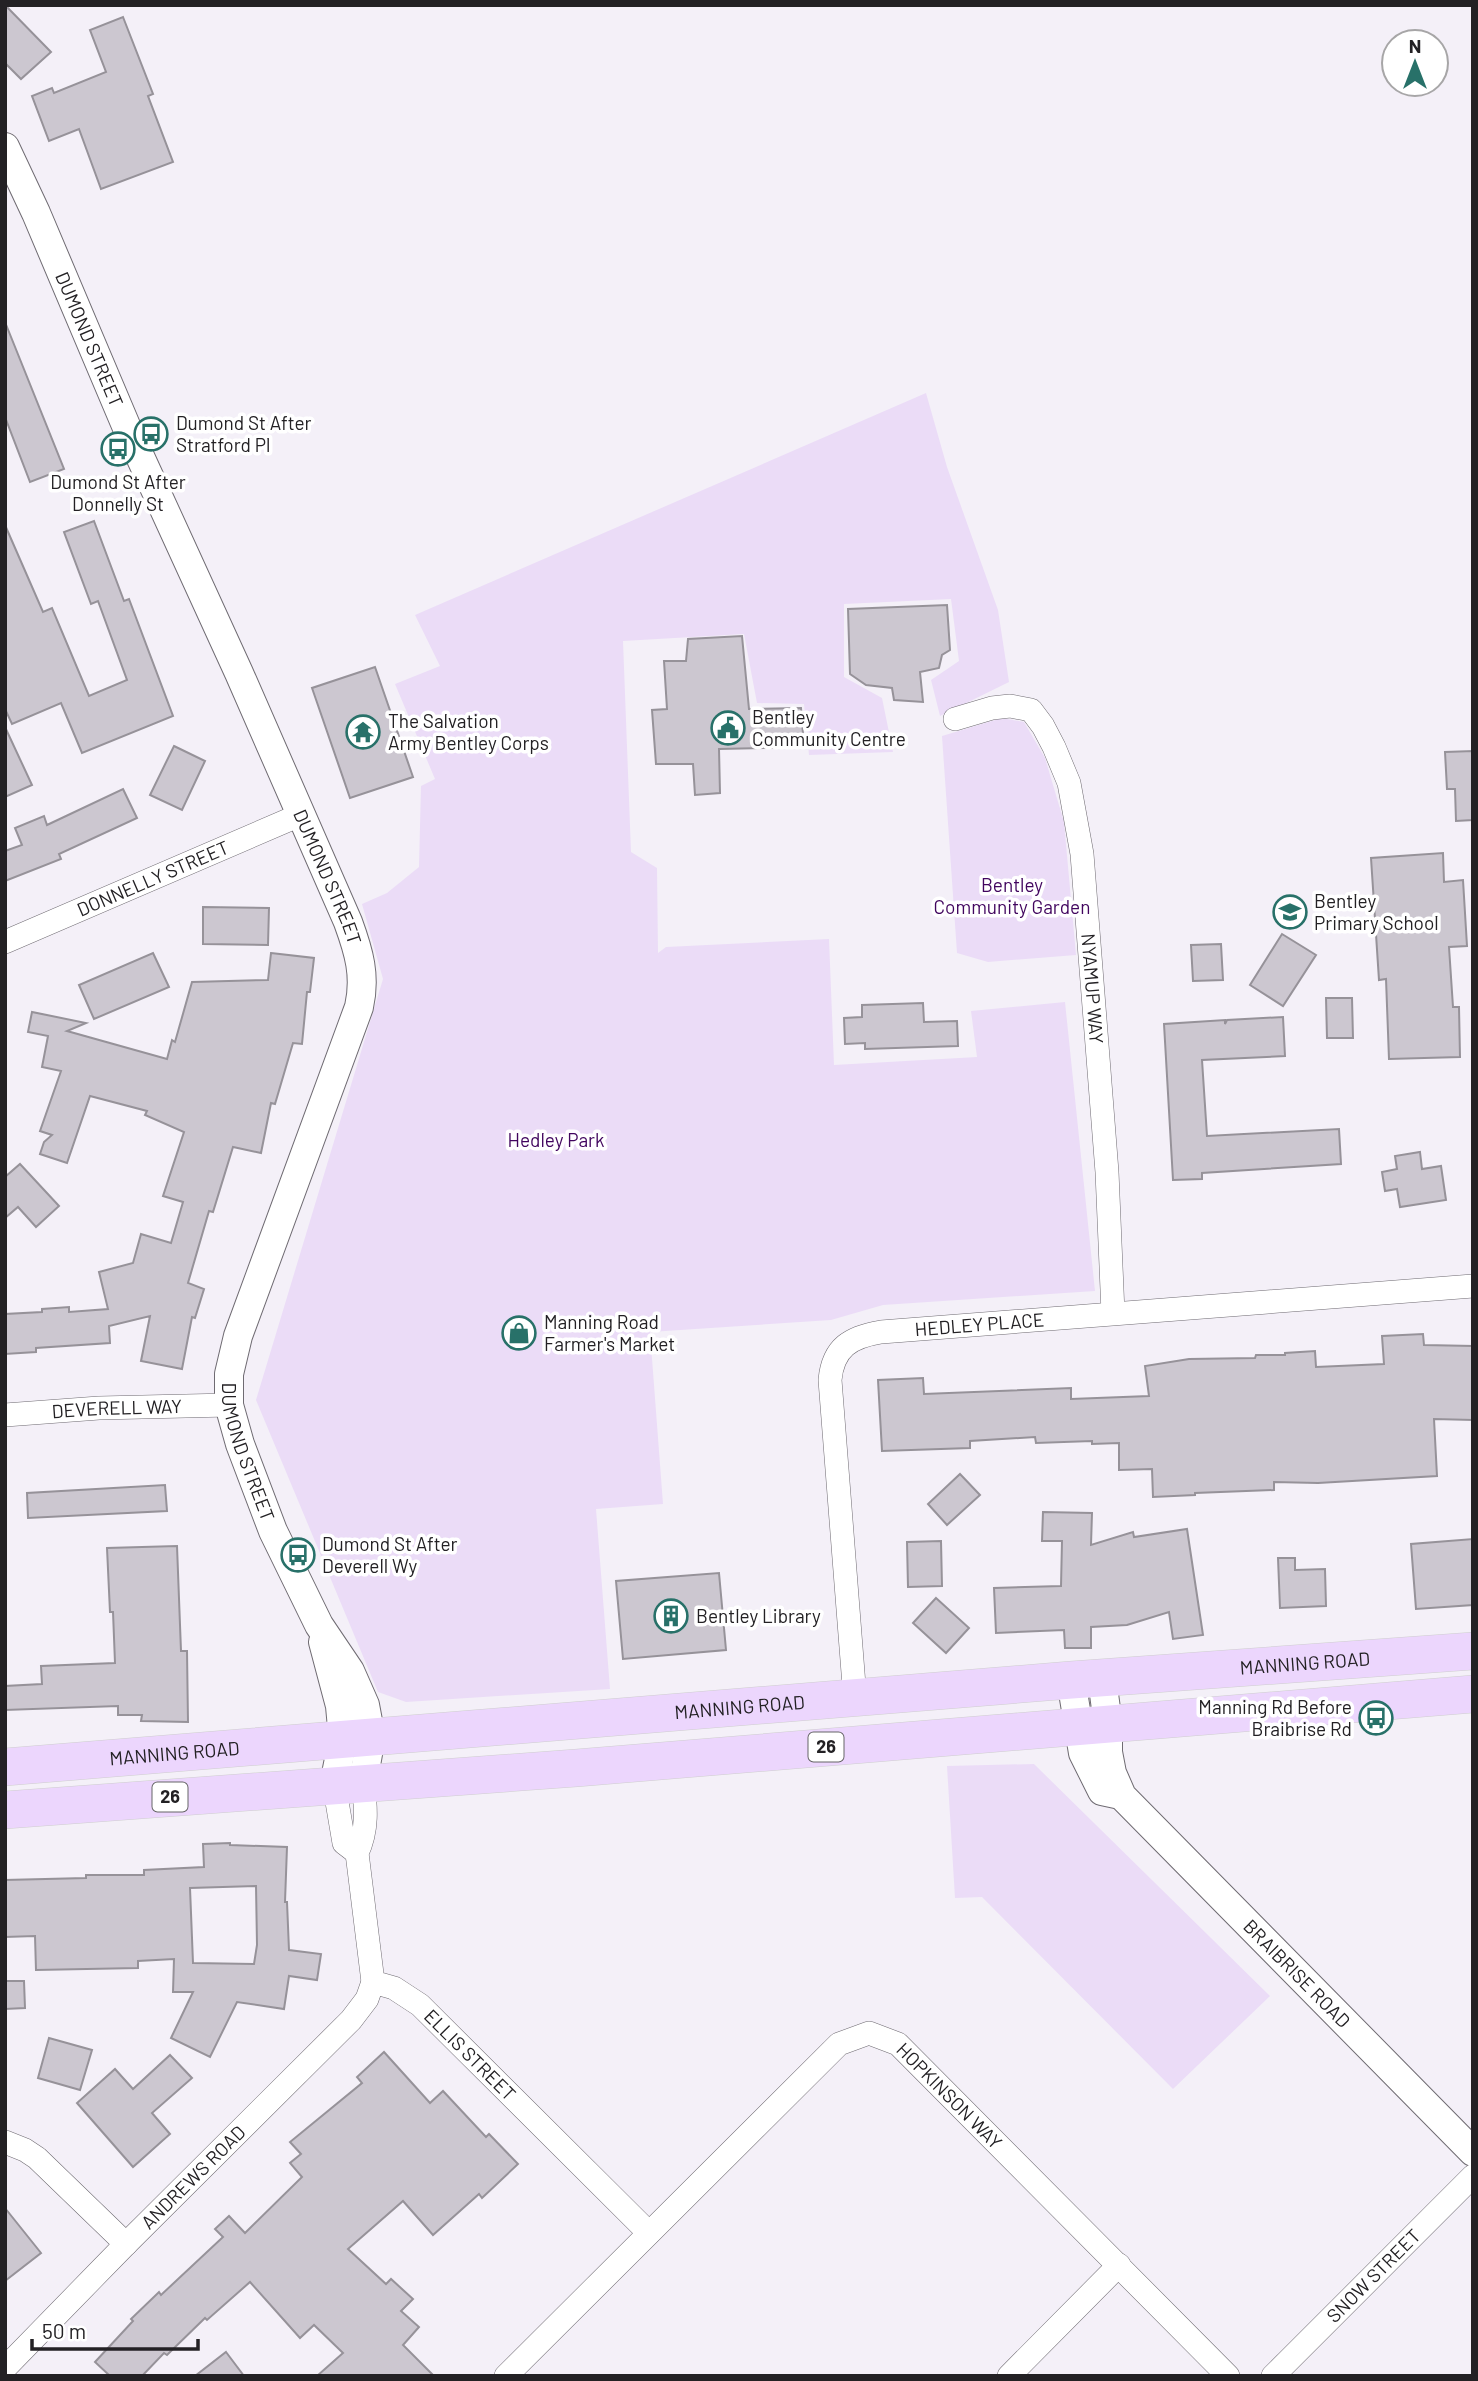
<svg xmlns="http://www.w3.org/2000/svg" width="1478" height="2381" viewBox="0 0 1478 2381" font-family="Barlow,sans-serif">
	<rect width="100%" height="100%" fill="#f4f0f8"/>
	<g fill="#ebdcf7">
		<path d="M926 393 947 467 998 610 1009 682 940 716 931 680 959 661 951 599 844 604V677L882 698 893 752 809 755 804 704 757 703 744 634 623 641 631 852 657 868 658 953 666 947 829 939 834 1065 977 1057 971 1011 1065 1002 1095 1291 883 1305 831 1320 650 1332 663 1504 596 1509 610 1689 406 1702 378 1692 256 1400 383 979 362 904 387 893 419 867 421 786 435 779 395 684 440 666 415 615Z"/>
		<path d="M1002 718 1024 722 1045 758 1064 822 1076 955 988 962 957 953 942 736Z"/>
		<path d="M1034 1764 1270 1996 1173 2089 982 1897 955 1898 947 1766Z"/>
	</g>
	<g fill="#ccc7d0" stroke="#969299" stroke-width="2" fill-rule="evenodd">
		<path d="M5 5 51 52 21 79 5 63Z"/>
		<path d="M123 17 153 94 148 96 173 162 101 189 79 129 49 141 32 96 52 88 54 93 106 72 90 30Z"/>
		<path d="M5 322 64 469 30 482 5 417Z"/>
		<path d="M94 521 124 601 129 599 173 716 82 753 61 703 12 724 5 709V525L43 612 52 608 89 696 127 680 98 601 91 604 64 532Z"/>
		<path d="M947 605 950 650 942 655 939 668 920 672 923 702 894 700 892 688 866 685 850 674 848 609Z"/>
		<path d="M742 636 749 709 801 708 804 747 719 749 720 793 695 795 693 764H656L652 710 667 709 664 661H686L688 639Z"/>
		<path d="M375 667 413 777 350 798 312 688Z"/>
		<path d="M5 727 32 785 5 797Z"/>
		<path d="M174 746 205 761 182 810 150 795Z"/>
		<path d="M1473 751V820L1456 821 1455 789H1447L1445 752Z"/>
		<path d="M123 789 137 818 59 854 61 859 5 881V851L22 845 15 828 44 816 47 825Z"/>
		<path d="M1443 853 1444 882 1463 880 1467 946 1449 947 1453 1007H1459L1460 1057 1389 1059 1386 979 1379 980 1371 858Z"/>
		<path d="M203 907 269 908 268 945 203 944Z"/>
		<path d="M1282 934 1316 955 1283 1006 1250 985Z"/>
		<path d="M1221 944 1223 980 1193 981 1191 945Z"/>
		<path d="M153 953 169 987 94 1019 79 985Z"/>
		<path d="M271 953 314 958 310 992H307L302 1044 293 1043 275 1104 271 1103 261 1153 233 1147 213 1212 209 1211 188 1283 204 1289 195 1318 192 1317 182 1369 141 1361 150 1316 109 1326 110 1343 36 1348V1352L5 1354V1314L42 1312V1309L69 1307V1312L108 1309 99 1272 133 1263 141 1234 171 1243 183 1202 163 1196 184 1132 145 1115 147 1111 90 1096 67 1163 40 1154 44 1142 52 1135 40 1131 61 1071 42 1067 48 1036 28 1032 32 1012 86 1023 67 1031 167 1059 172 1040 175 1042 192 982 268 980Z"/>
		<path d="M1326 998H1352L1353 1038H1327Z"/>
		<path d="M923 1003 924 1022 957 1021 958 1046 865 1049V1043L845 1044 844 1018 862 1017V1005Z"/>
		<path d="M1283 1017 1285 1056 1202 1060 1207 1136 1339 1129 1341 1164 1202 1173V1179L1173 1180 1164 1024 1225 1020V1024L1227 1020Z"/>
		<path d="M1420 1152 1422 1169 1441 1166 1446 1200 1400 1207 1397 1189 1385 1191 1382 1172 1397 1169 1395 1156Z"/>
		<path d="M20 1164 59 1206 36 1227 18 1207 5 1218V1177Z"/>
		<path d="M1423 1334 1424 1345 1473 1346V1420L1434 1419 1437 1476 1318 1483 1274 1482V1490L1195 1493V1495L1153 1497 1152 1469 1119 1470V1443L1092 1444V1441L1036 1443 1035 1437 970 1441V1448L882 1451 878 1380 923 1378 924 1394 1071 1388V1399L1149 1396 1145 1366 1189 1359 1255 1358 1256 1355H1285V1353L1315 1351 1316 1367 1384 1364 1382 1336Z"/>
		<path d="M960 1474 980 1495 947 1525 928 1504Z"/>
		<path d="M165 1485 167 1511 28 1518 27 1493Z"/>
		<path d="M1043 1512 1092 1513 1091 1545 1133 1532 1134 1537 1187 1529 1203 1635 1173 1639 1169 1612 1127 1625 1091 1627V1648H1065L1064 1630 996 1633 994 1588 1061 1586 1062 1541H1042Z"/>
		<path d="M1473 1539V1605L1416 1609 1411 1544Z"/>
		<path d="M941 1541 942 1586 908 1587 907 1542Z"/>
		<path d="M177 1546 181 1651H187L188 1722 141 1721 142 1715H118V1706L5 1710V1686L42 1684 41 1666 115 1663 113 1612H110L107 1548Z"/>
		<path d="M1278 1558H1295V1570L1325 1569 1326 1606 1280 1608Z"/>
		<path d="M719 1573 726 1650 623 1659 616 1581Z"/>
		<path d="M936 1598 969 1628 946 1653 913 1623Z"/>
		<path d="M230 1843V1845L287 1847 285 1902H287L289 1950 321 1954 317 1980 289 1976 284 2009 237 2002 210 2057 171 2038 193 1992H173L174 1959 138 1961V1968L36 1970 35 1936 5 1937V1880L86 1878V1875H144V1870L204 1867 203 1844ZM256 1886 257 1945 254 1964 193 1963 190 1888Z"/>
		<path d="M5 1981H24L25 2008 5 2009Z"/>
		<path d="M49 2038 92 2050 80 2090 38 2078Z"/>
		<path d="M384 2052 430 2103 443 2091 486 2137 489 2134 518 2164 482 2198 479 2194 433 2235 403 2201 348 2249 386 2284 391 2279 413 2299 401 2311 419 2327 403 2345 434 2376H317L343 2353 314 2325 300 2338 250 2282 207 2320 205 2318 167 2355 164 2353 142 2376H110L95 2362 133 2321 131 2319 159 2292 161 2295 223 2237 215 2229 229 2216 245 2233 302 2177 290 2163 301 2154 290 2142 362 2083 357 2077Z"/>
		<path d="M170 2055 192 2078 152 2113 170 2134 133 2167 77 2103 115 2069 133 2089Z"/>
		<path d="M5 2208 41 2253 5 2281Z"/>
		<path d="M226 2352 244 2376H195Z"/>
	</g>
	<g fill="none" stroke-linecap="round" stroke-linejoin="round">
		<defs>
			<g id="minor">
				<path id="s1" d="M955 719 992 708 1010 706 1031 710 1043 726 1054 747 1069 783 1082 854 1107 1172 1113 1313"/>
				<path id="s2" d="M5 942 300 815"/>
				<path id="s3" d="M5 1415 99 1408 229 1405"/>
				<path id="s4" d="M855 1698 830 1380C833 1347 851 1337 881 1332L1473 1286"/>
				<path id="s5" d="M363 1782C366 1807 368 1830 357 1853L373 1982 394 1988 420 2005 649 2233"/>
				<path d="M334 1784 344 1843 357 1853"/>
				<path d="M5 2142 25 2150 37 2158 126 2244"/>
				<path id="s6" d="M5 2368 126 2244 351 2020 367 1999 373 1982"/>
				<path id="s7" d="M506 2376 839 2044 869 2033 898 2044 1228 2376"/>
				<path d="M1009 2376 1119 2265"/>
				<path id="s8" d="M1273 2376 1473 2176"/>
			</g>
			<g id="tertiary">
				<path id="s9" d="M5 147 36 213 127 428 239 673 348 922C359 952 366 976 359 1007L238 1336 229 1374V1405L240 1444 273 1531 319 1625 350 1671 365 1705 371 1737 363 1782"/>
				<path d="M323 1642 340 1706 343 1739 334 1784"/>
				<path id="s10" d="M1102 1679 1108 1724V1752L1112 1773 1122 1796 1473 2152"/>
				<path d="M1071 1680 1083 1753 1102 1791 1116 1794"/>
			</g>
			<g id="primary">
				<path id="s11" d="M5 1767 1071 1680 1473 1651"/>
				<path d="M5 1810 576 1768 1473 1694"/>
			</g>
		</defs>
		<use href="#minor" stroke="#6f6b72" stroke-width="24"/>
		<use href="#tertiary" stroke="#6f6b72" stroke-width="30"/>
		<use href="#primary" stroke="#cfcecf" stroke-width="38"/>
		<use href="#minor" stroke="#fff" stroke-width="23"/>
		<use href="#tertiary" stroke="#fff" stroke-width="28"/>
		<use href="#primary" stroke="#ecd6fd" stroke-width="37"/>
	</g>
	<defs>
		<symbol id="bus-ring" viewBox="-11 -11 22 22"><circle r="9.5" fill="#fff" stroke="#287169" stroke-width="1.5"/><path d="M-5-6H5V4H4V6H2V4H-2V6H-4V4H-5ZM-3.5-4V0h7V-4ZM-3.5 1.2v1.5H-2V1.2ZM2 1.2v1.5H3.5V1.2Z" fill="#287169"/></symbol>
		<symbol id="civic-ring" viewBox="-11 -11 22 22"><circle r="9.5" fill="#fff" stroke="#287169" stroke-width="1.5"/><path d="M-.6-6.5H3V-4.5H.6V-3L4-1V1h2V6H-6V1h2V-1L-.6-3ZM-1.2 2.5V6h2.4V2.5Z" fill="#287169"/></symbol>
		<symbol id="temple-ring" viewBox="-11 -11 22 22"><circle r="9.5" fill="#fff" stroke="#287169" stroke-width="1.5"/><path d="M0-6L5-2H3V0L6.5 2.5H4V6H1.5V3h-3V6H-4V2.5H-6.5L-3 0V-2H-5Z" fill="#287169"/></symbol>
		<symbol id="school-ring" viewBox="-11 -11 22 22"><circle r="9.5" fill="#fff" stroke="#287169" stroke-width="1.5"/><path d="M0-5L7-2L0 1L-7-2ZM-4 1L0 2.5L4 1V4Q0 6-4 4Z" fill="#287169"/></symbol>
		<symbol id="shop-ring" viewBox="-11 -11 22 22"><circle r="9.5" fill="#fff" stroke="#287169" stroke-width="1.5"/><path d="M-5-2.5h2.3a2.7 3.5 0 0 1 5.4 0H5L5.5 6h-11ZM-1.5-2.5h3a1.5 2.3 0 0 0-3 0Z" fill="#287169"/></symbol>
		<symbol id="building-ring" viewBox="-11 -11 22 22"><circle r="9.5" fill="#fff" stroke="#287169" stroke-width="1.5"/><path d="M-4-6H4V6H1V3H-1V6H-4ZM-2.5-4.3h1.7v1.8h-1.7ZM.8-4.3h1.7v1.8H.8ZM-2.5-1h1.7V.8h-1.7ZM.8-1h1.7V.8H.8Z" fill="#287169"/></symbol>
	</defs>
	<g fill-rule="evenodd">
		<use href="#bus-ring" x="132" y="415" width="38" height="38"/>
		<use href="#bus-ring" x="99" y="430" width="38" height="38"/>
		<use href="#civic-ring" x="709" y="709" width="38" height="38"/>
		<use href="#temple-ring" x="344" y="713" width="38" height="38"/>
		<use href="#school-ring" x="1271" y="893" width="38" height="38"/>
		<use href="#shop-ring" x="500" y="1314" width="38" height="38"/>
		<use href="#bus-ring" x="279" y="1536" width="38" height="38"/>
		<use href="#building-ring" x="652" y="1597" width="38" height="38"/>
		<use href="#bus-ring" x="1357" y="1699" width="38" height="38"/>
	</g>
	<g text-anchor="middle" stroke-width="7" stroke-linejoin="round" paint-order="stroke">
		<g fill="#fff" stroke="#656466" stroke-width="2">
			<rect x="808.5" y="1732.5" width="35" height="29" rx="5"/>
			<rect x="152.5" y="1782.5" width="35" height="29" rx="5"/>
		</g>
		<g font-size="18" font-weight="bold" fill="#232124">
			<text x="826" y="1753">26</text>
			<text x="170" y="1803">26</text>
		</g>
		<g font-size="19" fill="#232124" stroke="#fff">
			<text dy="7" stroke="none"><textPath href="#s9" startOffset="210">DUMOND STREET</textPath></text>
			<text dy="7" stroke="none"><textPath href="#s9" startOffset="798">DUMOND STREET</textPath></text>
			<text dy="7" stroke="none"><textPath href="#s2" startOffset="161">DONNELLY STREET</textPath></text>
			<text dy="7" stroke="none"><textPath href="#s1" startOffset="368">NYAMUP WAY</textPath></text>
			<text dy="7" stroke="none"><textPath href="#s4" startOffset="495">HEDLEY PLACE</textPath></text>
			<text dy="7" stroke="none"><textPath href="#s3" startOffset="112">DEVERELL WAY</textPath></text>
			<text dy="7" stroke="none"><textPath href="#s9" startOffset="1405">DUMOND STREET</textPath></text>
			<text dy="7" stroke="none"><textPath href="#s11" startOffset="1304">MANNING ROAD</textPath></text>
			<text dy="7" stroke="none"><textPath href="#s11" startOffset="737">MANNING ROAD</textPath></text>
			<text dy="7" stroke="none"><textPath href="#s11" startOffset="170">MANNING ROAD</textPath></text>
			<text dy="7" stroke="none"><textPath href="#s10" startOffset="369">BRAIBRISE ROAD</textPath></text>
			<text dy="7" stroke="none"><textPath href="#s5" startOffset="326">ELLIS STREET</textPath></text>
			<text dy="7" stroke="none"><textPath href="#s7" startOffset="606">HOPKINSON WAY</textPath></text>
			<text dy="7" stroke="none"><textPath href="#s6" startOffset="268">ANDREWS ROAD</textPath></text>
			<text dy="7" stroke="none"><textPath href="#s8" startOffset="142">SNOW STREET</textPath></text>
		</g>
		<g font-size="19" fill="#232124" stroke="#fff" text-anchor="start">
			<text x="176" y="430">Dumond St After<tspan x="176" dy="22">Stratford Pl</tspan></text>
			<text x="118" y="489" text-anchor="middle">Dumond St After<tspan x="118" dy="22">Donnelly St</tspan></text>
			<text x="752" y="724">Bentley<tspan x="752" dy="22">Community Centre</tspan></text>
			<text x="388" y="728">The Salvation<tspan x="388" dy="22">Army Bentley Corps</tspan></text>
			<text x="1314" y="908">Bentley<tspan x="1314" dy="22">Primary School</tspan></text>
			<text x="544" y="1329">Manning Road<tspan x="544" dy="22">Farmer's Market</tspan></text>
			<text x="322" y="1551">Dumond St After<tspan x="322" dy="22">Deverell Wy</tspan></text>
			<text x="696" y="1623">Bentley Library</text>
			<text x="1352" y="1714" text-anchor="end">Manning Rd Before<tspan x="1352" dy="22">Braibrise Rd</tspan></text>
		</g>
		<g font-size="19" fill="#41055e" stroke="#fff">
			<text x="1012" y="892">Bentley<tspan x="1012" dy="22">Community Garden</tspan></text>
			<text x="556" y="1147">Hedley Park</text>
		</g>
	</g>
	<rect width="1478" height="2381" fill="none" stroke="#232124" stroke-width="14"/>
	<g transform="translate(1415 63)"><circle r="33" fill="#ffffff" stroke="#a7a6a7" stroke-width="2"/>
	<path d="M0-5L12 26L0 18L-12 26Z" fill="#287169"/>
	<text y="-10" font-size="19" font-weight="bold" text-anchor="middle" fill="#232124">N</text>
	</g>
	<path d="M32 2339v10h166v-10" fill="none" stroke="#232124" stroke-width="3.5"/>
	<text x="42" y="2339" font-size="21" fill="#232124" stroke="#ffffff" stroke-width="5" paint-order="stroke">50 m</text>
</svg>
